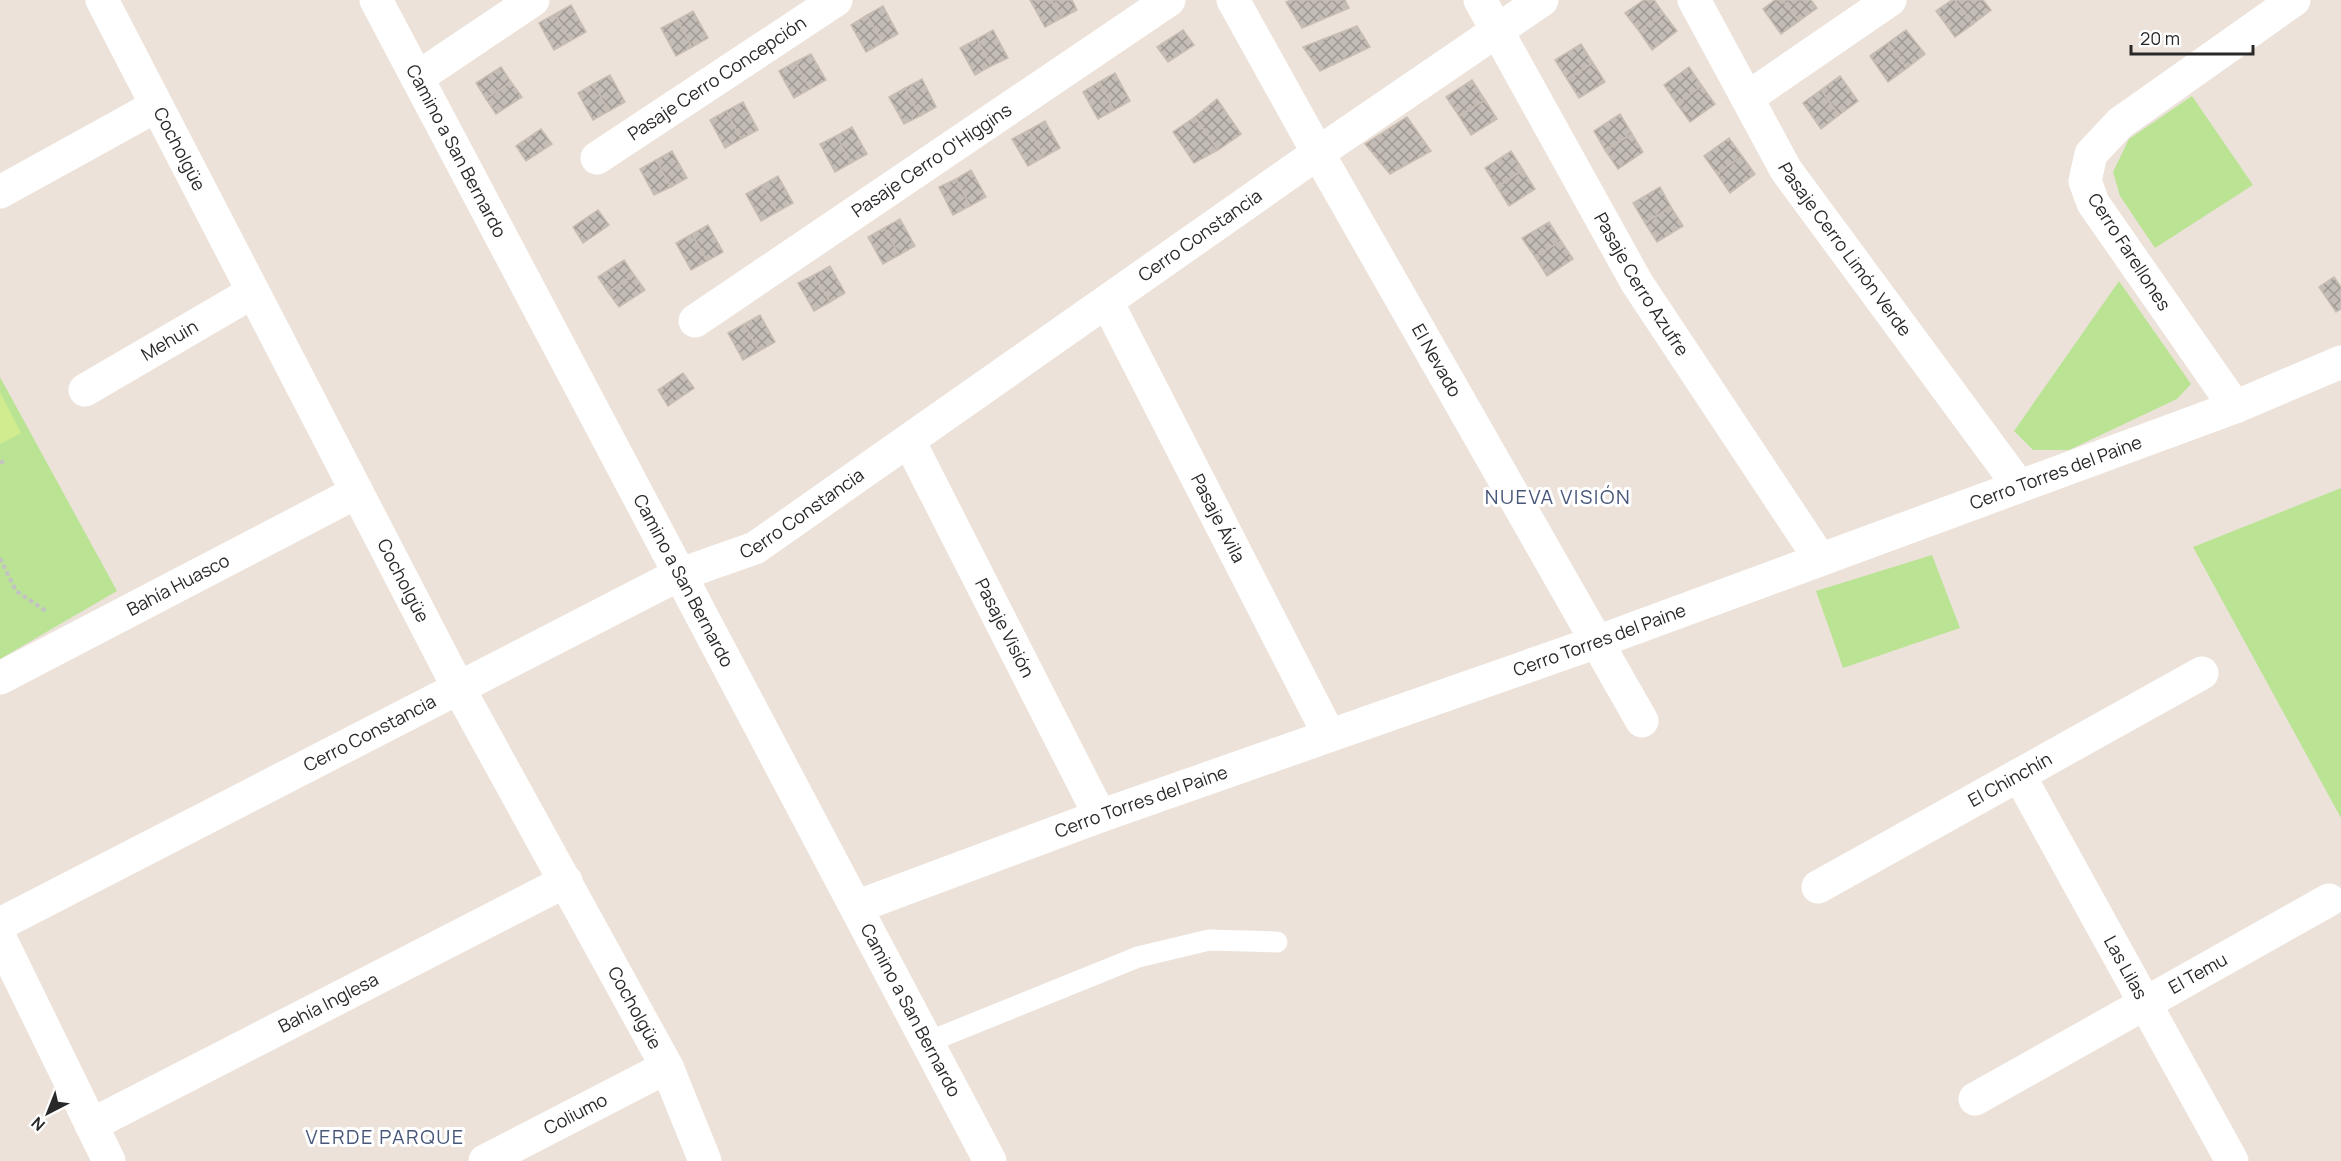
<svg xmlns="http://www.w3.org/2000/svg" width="2341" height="1161" viewBox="0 0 2341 1161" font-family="Manrope,sans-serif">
	<defs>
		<pattern id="building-cross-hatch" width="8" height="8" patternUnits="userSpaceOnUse" patternTransform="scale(1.5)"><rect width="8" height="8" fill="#c4bcb6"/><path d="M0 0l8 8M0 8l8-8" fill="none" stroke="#9f9994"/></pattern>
	</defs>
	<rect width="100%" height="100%" fill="#ece2da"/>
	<g fill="#bae494">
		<path d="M2192 96 2253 185 2155 248 2120 196 2113 172 2129 139Z"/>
		<path d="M2119 281 2191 384 2177 399 2069 450H2033L2014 431Z"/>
		<path d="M0 377 117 591 0 659Z"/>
		<path d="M2341 488V818L2193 547Z"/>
		<path d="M1932 555 1960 628 1843 668 1816 591Z"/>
	</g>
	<path fill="#d1ec8f" d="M0 392 21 433 0 444Z"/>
	<g fill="url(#building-cross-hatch)" stroke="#c7bdb3" stroke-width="1.5">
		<path d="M1030 0H1051L1062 18 1045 27Z"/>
		<path d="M1051 0H1072L1077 10 1062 18Z"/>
		<path d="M1291 0H1345L1349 8 1302 28 1286 2Z"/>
		<path d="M1644 0H1654L1664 14 1639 31 1625 13Z"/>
		<path d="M1775 0H1783L1799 21 1781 34 1763 9Z"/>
		<path d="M1783 0H1811L1817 8 1799 21Z"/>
		<path d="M1952 0H1955L1973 24 1955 37 1936 11Z"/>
		<path d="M1955 0H1983L1991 10 1973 24Z"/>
		<path d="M571 5 586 32 570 41 555 14Z"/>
		<path d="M883 6 898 34 882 43 867 15Z"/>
		<path d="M693 11 708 38 692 47 677 20Z"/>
		<path d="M555 14 570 41 554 50 539 23Z"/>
		<path d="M1664 14 1677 31 1652 50 1639 31Z"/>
		<path d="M867 15 882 43 866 52 851 25Z"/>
		<path d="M677 20 692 47 676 56 661 28Z"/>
		<path d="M1357 26 1370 47 1320 71 1303 47Z"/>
		<path d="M993 30 1008 58 991 66 977 39Z"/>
		<path d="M1183 30 1194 45 1168 62 1157 47Z"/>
		<path d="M1906 30 1925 54 1907 68 1888 43Z"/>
		<path d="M977 39 991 66 975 75 960 48Z"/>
		<path d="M1888 43 1907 68 1888 82 1870 56Z"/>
		<path d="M1581 44 1593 63 1567 79 1555 60Z"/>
		<path d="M811 54 826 80 810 89 795 62Z"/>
		<path d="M795 62 810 89 794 98 779 71Z"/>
		<path d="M1593 63 1605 82 1579 98 1567 79Z"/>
		<path d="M501 67 511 82 486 99 476 83Z"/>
		<path d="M1689 67 1702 86 1677 104 1664 85Z"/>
		<path d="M1115 73 1130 101 1114 110 1099 82Z"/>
		<path d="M610 75 625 102 609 111 593 84Z"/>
		<path d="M1840 76 1858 101 1839 115 1821 90Z"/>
		<path d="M922 79 936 107 920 116 905 88Z"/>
		<path d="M1472 80 1485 100 1459 116 1446 97Z"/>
		<path d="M511 82 522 97 496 114 486 99Z"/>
		<path d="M1099 82 1114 110 1098 119 1083 92Z"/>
		<path d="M593 84 609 111 593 120 578 93Z"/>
		<path d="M1702 86 1715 104 1690 122 1677 104Z"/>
		<path d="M905 88 920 116 904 124 889 97Z"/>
		<path d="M1821 90 1839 115 1821 129 1803 103Z"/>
		<path d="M1217 99 1241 134 1218 150 1195 117Z"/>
		<path d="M1485 100 1497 119 1471 135 1459 116Z"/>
		<path d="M743 102 758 130 741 139 726 111Z"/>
		<path d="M726 111 741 139 725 148 710 120Z"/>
		<path d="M1620 114 1632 134 1605 150 1594 131Z"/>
		<path d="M1195 117 1218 150 1194 163 1173 132Z"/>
		<path d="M1407 117 1431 151 1390 174 1365 144Z"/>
		<path d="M1045 121 1060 148 1044 157 1029 130Z"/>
		<path d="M852 127 867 154 851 163 836 136Z"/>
		<path d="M541 129 552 144 526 161 516 146Z"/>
		<path d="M1029 130 1044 157 1028 166 1012 139Z"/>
		<path d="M1632 134 1643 152 1618 169 1605 150Z"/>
		<path d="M836 136 851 163 835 172 820 144Z"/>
		<path d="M1729 138 1742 156 1717 174 1704 156Z"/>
		<path d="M672 151 687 178 671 187 656 160Z"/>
		<path d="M1511 151 1523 170 1497 187 1485 168Z"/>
		<path d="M1742 156 1755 174 1730 193 1717 174Z"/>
		<path d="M656 160 671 187 654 195 640 169Z"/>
		<path d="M971 170 986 197 970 206 956 179Z"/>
		<path d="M1523 170 1535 189 1509 206 1497 187Z"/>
		<path d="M778 176 793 203 777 212 762 185Z"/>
		<path d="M956 179 970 206 953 215 939 187Z"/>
		<path d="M762 185 777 212 761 221 746 194Z"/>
		<path d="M1660 187 1671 207 1645 223 1633 203Z"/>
		<path d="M1671 207 1683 226 1657 242 1645 223Z"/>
		<path d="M598 210 609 225 583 243 573 227Z"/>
		<path d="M900 219 915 246 899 255 884 228Z"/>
		<path d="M1549 222 1561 241 1535 257 1522 238Z"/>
		<path d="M708 225 723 252 707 261 692 234Z"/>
		<path d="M884 228 899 255 883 264 868 237Z"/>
		<path d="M692 234 707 261 691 270 676 243Z"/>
		<path d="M1561 241 1573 259 1547 276 1535 257Z"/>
		<path d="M624 260 634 275 608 292 598 277Z"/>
		<path d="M830 266 845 293 830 302 814 275Z"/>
		<path d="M634 275 645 290 619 307 608 292Z"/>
		<path d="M814 275 830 302 814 311 798 283Z"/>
		<path d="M2334 277 2341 287V309L2336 312 2319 287Z"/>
		<path d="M760 315 775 342 759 351 744 324Z"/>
		<path d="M744 324 759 351 743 360 728 333Z"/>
		<path d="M683 373 694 388 668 406 658 390Z"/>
	</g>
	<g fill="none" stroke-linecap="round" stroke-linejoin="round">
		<g stroke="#c3c3c3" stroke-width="4" stroke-dasharray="4.5 3" stroke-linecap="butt">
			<path d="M0 463 4 461"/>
			<path d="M0 558 16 591 46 611"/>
		</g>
		<path stroke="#fff" stroke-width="21" d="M928 1042 1138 957 1209 940 1277 942"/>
		<g stroke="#fff" stroke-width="33">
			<path id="s1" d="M102 0 458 687 667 1067 705 1161"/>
			<path id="s2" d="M1233 0 1318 153 1642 721"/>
			<path id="s3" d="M1480 0 1637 283 1820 559"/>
			<path id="s4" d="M1694 0 1786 170 2019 486"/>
			<path d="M1747 98 1890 0"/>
			<path id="s5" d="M597 158 836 0"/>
			<path d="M0 192 156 106"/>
			<path id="s6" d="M1107 302 1329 735"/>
			<path id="s7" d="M695 321 1169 0"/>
			<path id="s8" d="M85 390 253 292"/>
			<path d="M2235 407 2093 203 2085 181 2091 154 2120 123 2294 0"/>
			<path id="s9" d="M909 441 1100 816"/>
			<path id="s10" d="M0 678 357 492"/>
			<path id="s11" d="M2019 775 2232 1161"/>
			<path id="s12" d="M1818 887 2202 673"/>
			<path id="s13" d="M856 907 1100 816 1597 642 2235 407 2341 362"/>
			<path id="s14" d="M0 924 678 575 755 548 1318 153 1542 0"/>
			<path d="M0 938 109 1161"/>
			<path id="s15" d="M1975 1099 2329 900"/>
			<path id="s16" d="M91 1125 566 881"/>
			<path id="s17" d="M485 1161 667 1067"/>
		</g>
		<g stroke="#fff" stroke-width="33">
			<path id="s18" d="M376 0 990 1161"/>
			<path d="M417 78 533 0"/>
		</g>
	</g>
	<g text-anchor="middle" stroke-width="6" stroke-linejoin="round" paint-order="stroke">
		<g font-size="18" fill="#292929" stroke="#fff">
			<text dy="6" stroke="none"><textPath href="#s5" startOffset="144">Pasaje Cerro Concepción</textPath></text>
			<text dy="6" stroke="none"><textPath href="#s1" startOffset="168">Cocholgüe</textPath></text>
			<text dy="6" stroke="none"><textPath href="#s18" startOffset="171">Camino a San Bernardo</textPath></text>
			<text dy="6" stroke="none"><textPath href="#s7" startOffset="286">Pasaje Cerro O'Higgins</textPath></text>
			<text dy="6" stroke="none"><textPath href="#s14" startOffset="1388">Cerro Constancia</textPath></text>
			<text dy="6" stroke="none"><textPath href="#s4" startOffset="292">Pasaje Cerro Limón Verde</textPath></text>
			<text transform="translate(2129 252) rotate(57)" y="6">Cerro Farellones</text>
			<text dy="6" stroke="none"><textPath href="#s3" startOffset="327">Pasaje Cerro Azufre</textPath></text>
			<text dy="6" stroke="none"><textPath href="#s8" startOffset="98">Mehuin</textPath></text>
			<text dy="6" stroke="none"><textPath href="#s2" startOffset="414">El Nevado</textPath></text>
			<text dy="6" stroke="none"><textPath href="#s13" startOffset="1276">Cerro Torres del Paine</textPath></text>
			<text dy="6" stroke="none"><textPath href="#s14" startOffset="902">Cerro Constancia</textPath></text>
			<text dy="6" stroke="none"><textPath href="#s6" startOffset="243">Pasaje Ávila</textPath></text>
			<text dy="6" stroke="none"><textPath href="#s1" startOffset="654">Cocholgüe</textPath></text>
			<text dy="6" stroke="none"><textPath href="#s18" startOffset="657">Camino a San Bernardo</textPath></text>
			<text dy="6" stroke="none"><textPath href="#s10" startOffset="201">Bahía Huasco</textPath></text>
			<text dy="6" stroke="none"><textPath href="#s9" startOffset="210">Pasaje Visión</textPath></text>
			<text dy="6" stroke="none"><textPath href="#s13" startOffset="790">Cerro Torres del Paine</textPath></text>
			<text dy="6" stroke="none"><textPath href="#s14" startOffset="416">Cerro Constancia</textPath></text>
			<text dy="6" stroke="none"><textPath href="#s12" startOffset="220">El Chinchín</textPath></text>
			<text dy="6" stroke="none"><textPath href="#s13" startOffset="304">Cerro Torres del Paine</textPath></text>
			<text dy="6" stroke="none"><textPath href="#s11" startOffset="220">Las Lilas</textPath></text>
			<text dy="6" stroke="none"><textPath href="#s15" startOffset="256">El Temu</textPath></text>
			<text dy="6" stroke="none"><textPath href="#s16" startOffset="267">Bahía Inglesa</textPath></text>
			<text dy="6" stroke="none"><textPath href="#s1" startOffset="1140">Cocholgüe</textPath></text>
			<text dy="6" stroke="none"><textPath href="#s18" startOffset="1143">Camino a San Bernardo</textPath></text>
			<text dy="6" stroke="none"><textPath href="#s17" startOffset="102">Coliumo</textPath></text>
		</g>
		<g font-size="20" letter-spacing="1.5" fill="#48577a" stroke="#fff">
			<text x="1558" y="504">NUEVA VISIÓN</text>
			<text x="385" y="1144">VERDE PARQUE</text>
		</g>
	</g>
	<g transform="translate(48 1113) rotate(222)" stroke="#ffffff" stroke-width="4.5" paint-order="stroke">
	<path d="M0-4.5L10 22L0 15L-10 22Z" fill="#292929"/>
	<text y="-9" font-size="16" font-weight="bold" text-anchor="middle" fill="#292929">N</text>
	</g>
	<path d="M2131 45v9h122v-9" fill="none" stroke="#292929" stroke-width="3"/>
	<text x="2140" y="45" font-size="18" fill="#292929" stroke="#ffffff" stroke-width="4.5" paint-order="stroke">20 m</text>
</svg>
